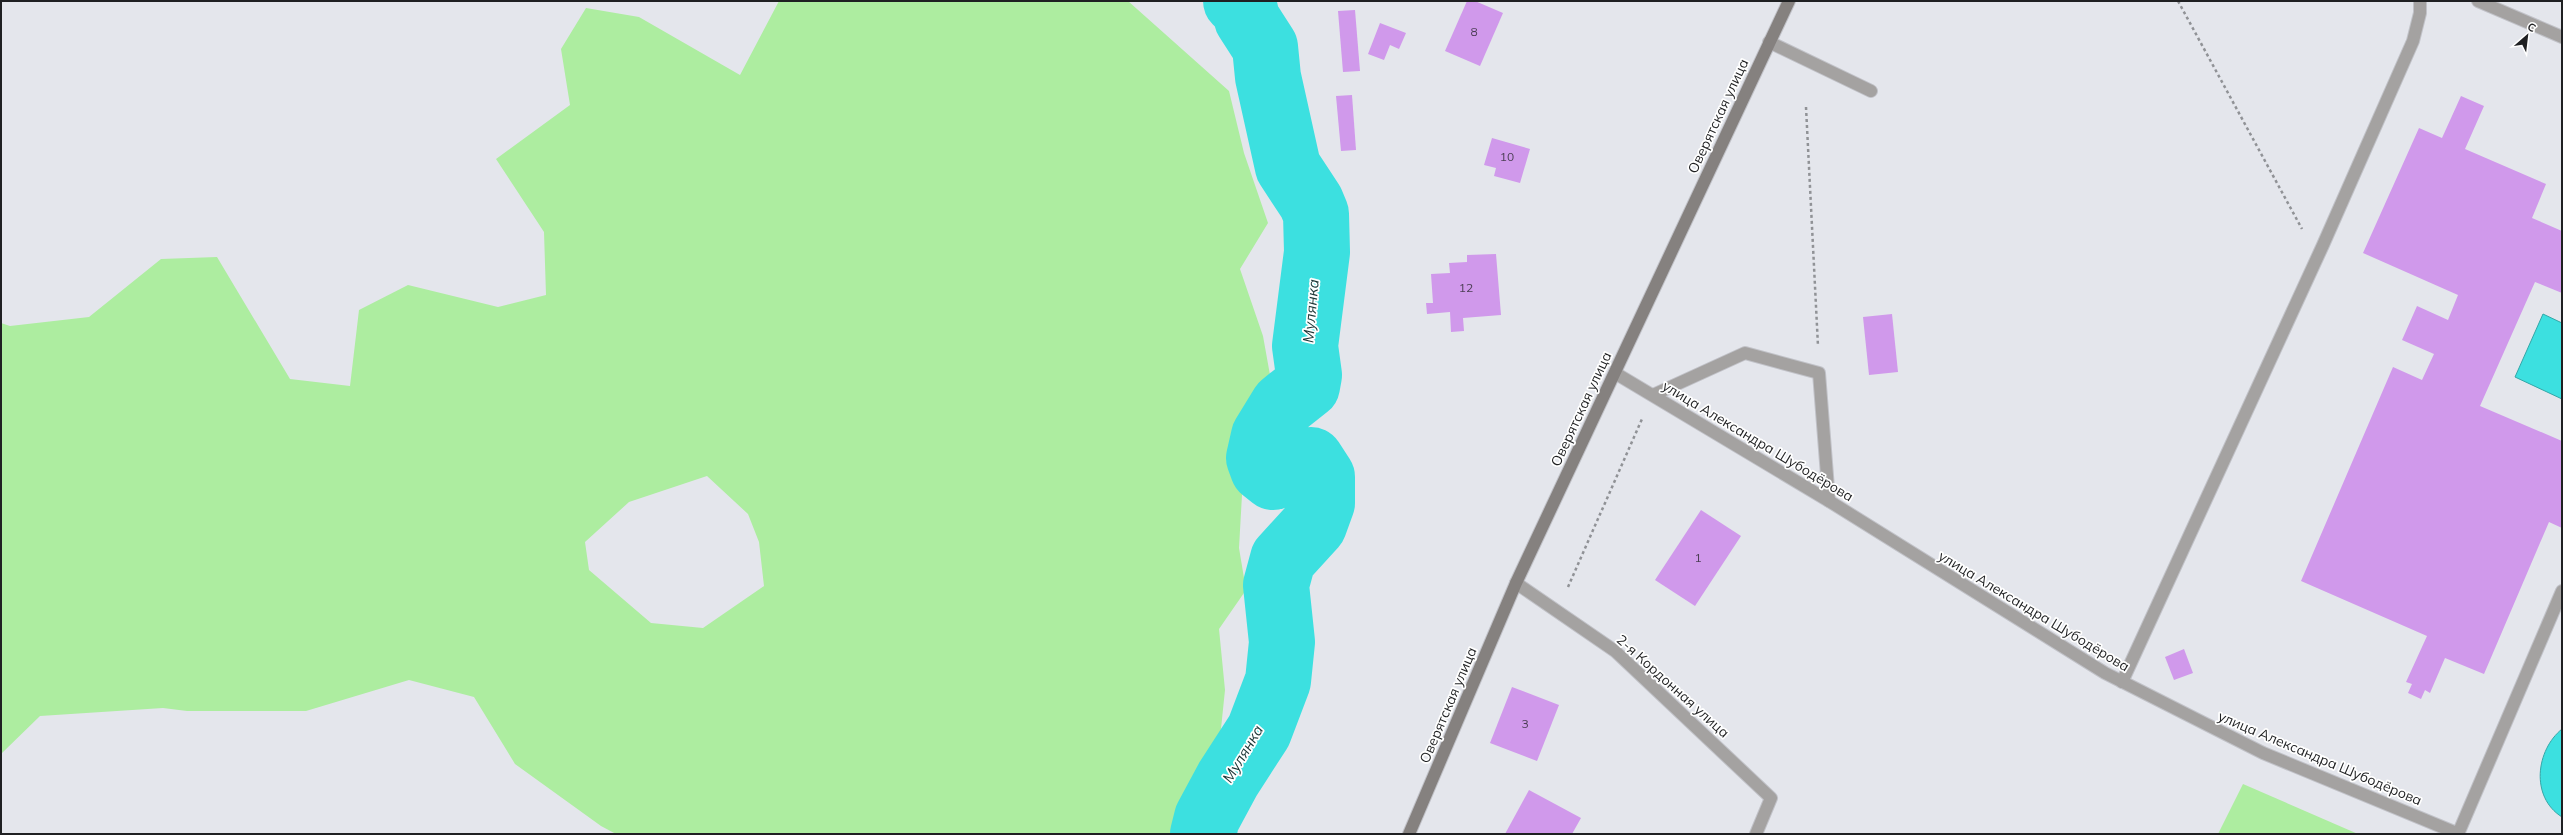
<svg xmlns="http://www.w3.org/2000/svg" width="2563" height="835" viewBox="0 0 2563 835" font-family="Mulish,sans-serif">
	<rect width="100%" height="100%" fill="#e4e6ec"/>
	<g fill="#adeda0" fill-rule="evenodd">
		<path d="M779 1H1128L1229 91 1244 153 1268 223 1240 269 1263 336 1270 375 1253 408 1251 454 1242 495 1239 548 1246 590 1219 629 1225 690 1219 748 1174 834H616L601 826 515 764 474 697 409 680 306 711H187L163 708 40 716 1 754V323L10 326 89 317 161 259 217 257 290 379 350 386 359 310 408 285 498 307 546 295 544 232 496 159 570 105 561 49 586 8 639 17 740 75ZM707 476 748 514 759 542 764 586 703 628 651 623 589 570 585 542 629 502Z"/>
		<path d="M2243 784 2358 834H2218Z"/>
	</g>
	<g fill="#3ce0e0" stroke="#33a6a7">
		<path d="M2543 314 2562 323V399L2515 377Z"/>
		<path d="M2562 729V817C2530 797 2536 750 2562 729Z"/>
	</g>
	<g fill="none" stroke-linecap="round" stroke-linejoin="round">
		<path stroke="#3ce0e0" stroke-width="66" d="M1203 834 1207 818 1228 779 1259 731 1278 681 1282 642 1276 585 1283 559 1314 525 1322 503V477L1311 460 1301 461 1273 477 1263 469 1259 458 1264 436 1283 405 1307 386 1309 375 1305 346 1317 252 1316 214 1311 202 1288 167 1268 77 1265 47 1247 19 1245 10 1236 1"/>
	</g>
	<g fill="#d099eb">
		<path d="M1467 1H1475L1503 13 1480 66 1445 51Z"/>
		<path d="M1355 10 1360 71 1343 72 1338 11Z"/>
		<path d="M1380 23 1406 33 1399 49 1390 45 1384 60 1368 54Z"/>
		<path d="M1352 95 1356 150 1341 151 1336 96Z"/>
		<path d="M2461 96 2484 106 2465 149 2546 184 2532 218 2562 231V293L2535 282 2480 406 2562 441V528L2549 522 2484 674 2445 658 2430 693 2425 690 2421 699 2408 693 2412 684 2406 682 2427 636 2301 581 2393 367 2422 380 2434 354 2402 340 2417 306 2448 320 2458 295 2363 253 2419 128 2442 138Z"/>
		<path d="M1492 138 1530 149 1520 183 1494 176 1496 168 1484 165Z"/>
		<path d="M1496 254 1501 315 1463 318 1464 331 1451 332 1450 312 1427 314 1426 303H1433L1431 274 1450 273 1449 263 1467 262V255Z"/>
		<path d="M1892 314 1898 372 1869 375 1863 317Z"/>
		<path d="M1701 510 1741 536 1695 606 1655 580Z"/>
		<path d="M2184 649 2193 673 2174 680 2165 657Z"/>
		<path d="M1512 687 1559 705 1537 761 1490 743Z"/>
		<path d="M1529 790 1581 818 1572 834H1505Z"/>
	</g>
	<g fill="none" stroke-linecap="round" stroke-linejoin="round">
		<defs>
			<g id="lane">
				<path d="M2478 1 2562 37"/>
				<path d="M1769 42 1871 91"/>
				<path d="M1653 395 1745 353 1819 373 1829 501"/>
				<path d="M2122 682 2323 245 2413 41 2420 13V1"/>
				<path d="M2458 834 2562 591"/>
			</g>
			<g id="street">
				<path d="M1615 373 1829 501 2105 673 2263 753 2459 834"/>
				<path d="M1516 583 1615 651 1771 798 1756 834"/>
			</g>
			<path id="secondary" d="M1409 834 1516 583 1789 1"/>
		</defs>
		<use href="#lane" stroke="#c1c2c8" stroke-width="14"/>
		<use href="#street" stroke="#c1c2c8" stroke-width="14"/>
		<use href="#secondary" stroke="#c1c2c8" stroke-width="14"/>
		<g stroke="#909296" stroke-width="2.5" stroke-dasharray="3 3" stroke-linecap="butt">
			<path d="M2178 1 2302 229"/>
			<path d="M1806 107 1818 346"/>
			<path d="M1568 587 1642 419"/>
		</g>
		<use href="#lane" stroke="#a4a2a1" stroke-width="12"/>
		<use href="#street" stroke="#a4a2a1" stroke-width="12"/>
		<use href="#secondary" stroke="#85817f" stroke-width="12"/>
	</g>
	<g text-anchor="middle" stroke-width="3.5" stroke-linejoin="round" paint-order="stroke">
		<g font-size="12" fill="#4b3e54">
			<text x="1474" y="36">8</text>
			<text x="1507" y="161">10</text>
			<text x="1466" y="292">12</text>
			<text x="1698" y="562">1</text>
			<text x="1525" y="728">3</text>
		</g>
		<g font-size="14" fill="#1f2022" stroke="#fff">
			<text transform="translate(1718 116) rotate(-65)" y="5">Оверятская улица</text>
			<text transform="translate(1581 409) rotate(-65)" y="5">Оверятская улица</text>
			<text transform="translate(1758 441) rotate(31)" y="5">улица Александра Шубодёрова</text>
			<text transform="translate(2034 611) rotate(31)" y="5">улица Александра Шубодёрова</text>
			<text transform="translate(1673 686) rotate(42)" y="5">2-я Кордонная улица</text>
			<text transform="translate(1448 705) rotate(-67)" y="5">Оверятская улица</text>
			<text transform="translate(2320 758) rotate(23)" y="5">улица Александра Шубодёрова</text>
		</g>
		<g font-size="15" font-style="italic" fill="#1b3535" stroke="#fff">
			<text transform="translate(1311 311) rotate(-85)" y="5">Мулянка</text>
			<text transform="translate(1243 754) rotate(-59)" y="5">Мулянка</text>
		</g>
	</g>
	<rect width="2563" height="835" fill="none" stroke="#1f2022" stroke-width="4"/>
	<g transform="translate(2527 36) rotate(28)" stroke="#ffffff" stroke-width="3" paint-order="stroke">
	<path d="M0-3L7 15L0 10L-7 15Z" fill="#1f2022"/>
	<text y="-6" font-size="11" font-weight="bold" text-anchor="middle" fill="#1f2022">С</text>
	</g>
</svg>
